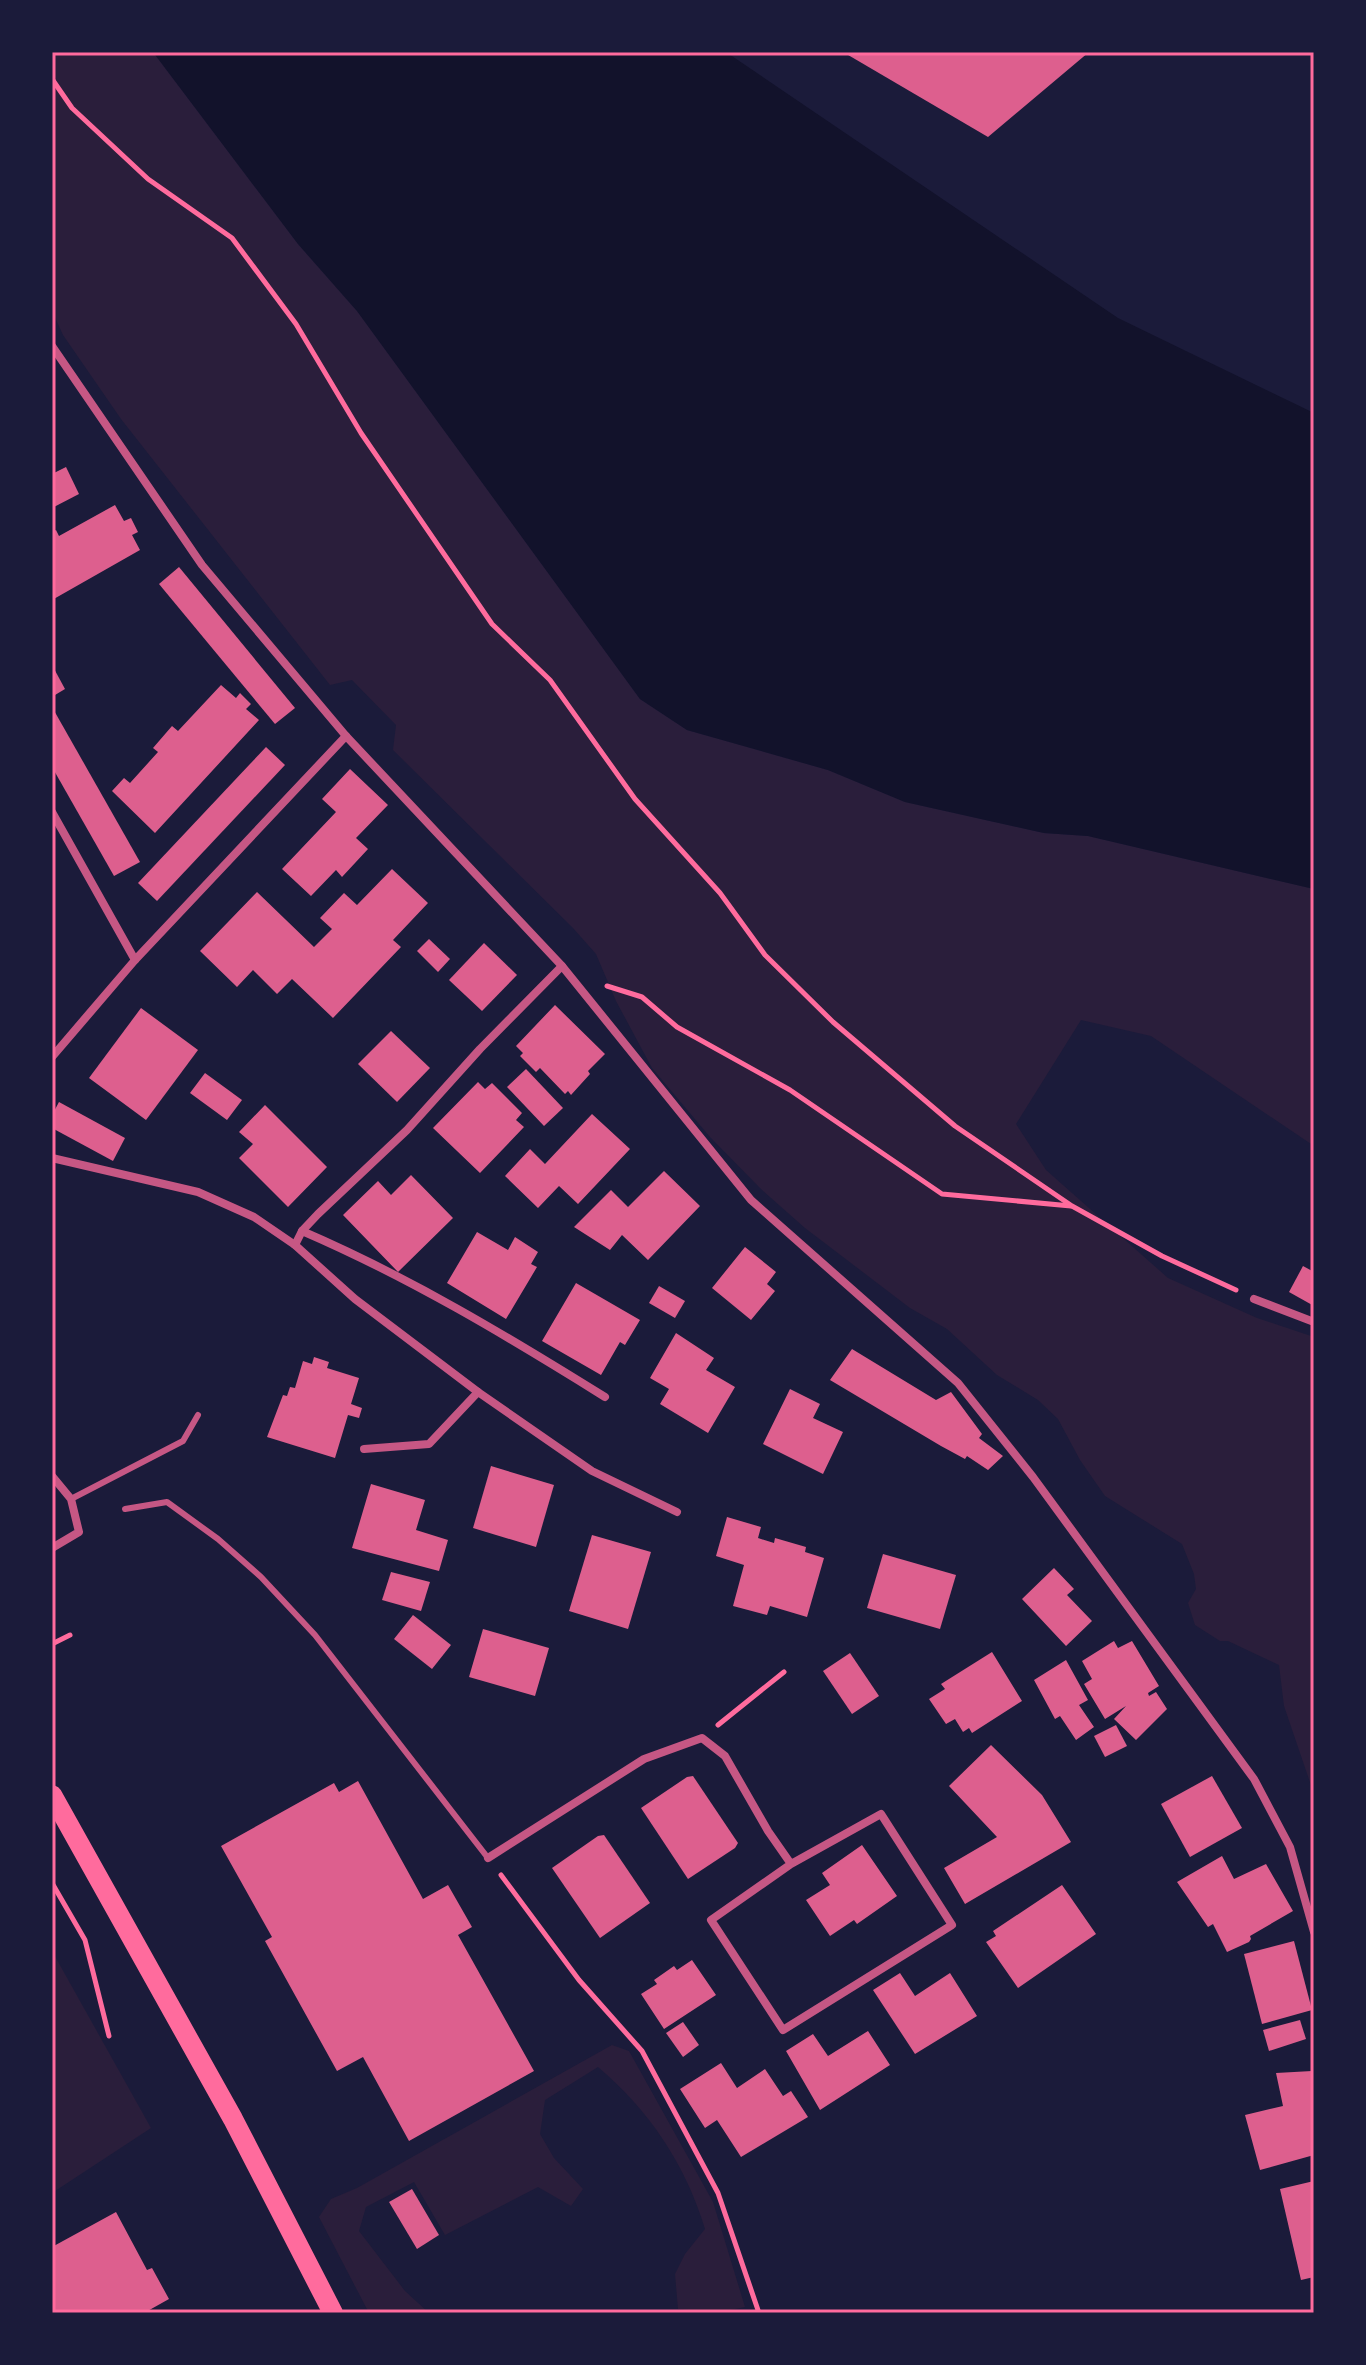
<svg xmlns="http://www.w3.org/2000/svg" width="1366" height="2365" viewBox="0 0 1366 2365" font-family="'Titillium Web',sans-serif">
	<rect width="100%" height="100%" fill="#1b1b3a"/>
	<g fill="#2a1e3b">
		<path d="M52 52H153L298 244 357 311 640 699 687 730 828 770 905 802 1044 833 1088 836 1314 889V1146L1151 1036 1081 1020 1016 1124 1046 1170 1168 1278 1257 1318 1314 1337V1794L1284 1706 1279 1665 1228 1641H1220L1195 1625 1188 1603 1196 1589 1194 1574 1182 1544 1105 1496 1080 1460 1058 1419 1038 1400 997 1375 947 1329 910 1308 805 1228 761 1189 710 1137 652 1068 616 1001 596 954 573 928 393 750 396 725 352 680 330 685 121 419 63 335 52 311Z"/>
		<path d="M52 1951 151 2128 52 2193Z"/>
		<path d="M612 2045 629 2051 713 2202 745 2307 717 2313 678 2309 675 2274 685 2254 705 2229C686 2165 649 2110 598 2067L545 2100 540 2134 554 2158 583 2189 571 2206 538 2187 445 2235 414 2182 366 2207 359 2231 405 2291 429 2313H369L319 2217 331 2199 357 2188Z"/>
	</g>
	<path fill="#12122b" d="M153 52H726L1118 318 1314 413V889L1088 836 1044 833 905 802 828 770 687 730 640 699 357 311 298 244Z"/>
	<g fill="#dd5f8e">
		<path d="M843 52H1089L988 137Z"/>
		<path d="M66 467 79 494 52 508V474Z"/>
		<path d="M115 505 124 521 131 518 138 532 132 535 140 550 52 600V532L56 530 59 536Z"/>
		<path d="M179 567 295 708 275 724 159 584Z"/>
		<path d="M52 665 65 689 55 695 52 689Z"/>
		<path d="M221 685 236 698 240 693 251 704 246 709 259 720 155 833 112 791 124 778 130 783 158 752 153 748 172 726 178 731Z"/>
		<path d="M52 707 140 862 114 876 52 767Z"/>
		<path d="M266 747 285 765 157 901 138 883Z"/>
		<path d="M350 769 388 805 356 838 368 849 342 877 336 870 311 896 282 869 336 812 322 799Z"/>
		<path d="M392 869 428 903 393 940 401 947 333 1018 292 979 277 994 253 970 237 987 200 951 257 892 314 947 332 929 320 918 344 893 357 905Z"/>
		<path d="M429 939 450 959 438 972 417 951Z"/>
		<path d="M484 943 517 975 482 1011 449 980Z"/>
		<path d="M555 1005 605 1054 588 1071 590 1074 571 1095 568 1091 565 1094 540 1068 536 1072 520 1056 523 1053 516 1046Z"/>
		<path d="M141 1008 198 1050 146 1120 89 1078Z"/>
		<path d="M391 1031 430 1068 397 1102 358 1064Z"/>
		<path d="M526 1069 563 1108 544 1126 507 1087Z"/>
		<path d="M205 1073 242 1100 227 1120 190 1093Z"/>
		<path d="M478 1082 485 1089 492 1083 522 1113 516 1120 524 1127 480 1173 433 1128Z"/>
		<path d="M59 1102 125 1138 113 1161 52 1128V1115Z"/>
		<path d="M265 1105 327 1167 288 1207 239 1158 253 1144 239 1132Z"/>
		<path d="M592 1114 630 1149 578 1204 559 1186 538 1208 505 1176 530 1149 545 1164Z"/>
		<path d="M664 1171 700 1206 648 1260 622 1235 610 1250 574 1227 611 1190 628 1207Z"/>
		<path d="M411 1175 453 1218 398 1272 343 1215 378 1181 391 1195Z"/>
		<path d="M477 1232 508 1250 515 1237 538 1252 531 1264 537 1267 506 1319 447 1283Z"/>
		<path d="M745 1247 776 1272 767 1284 775 1291 751 1320 712 1288Z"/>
		<path d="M1303 1266 1314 1272V1306L1289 1292Z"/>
		<path d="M576 1283 640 1320 625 1345 620 1342 601 1375 542 1341Z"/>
		<path d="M659 1286 685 1301 675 1318 649 1303Z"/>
		<path d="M676 1333 714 1358 706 1370 735 1387 708 1433 660 1404 669 1389 650 1378Z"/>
		<path d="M852 1349 936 1400 951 1392 982 1434 979 1438 1003 1456 988 1470 967 1456 965 1459 941 1446 830 1380Z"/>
		<path d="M314 1357 329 1362 327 1368 359 1378 351 1404 362 1408 359 1418 348 1415 335 1458 267 1437 283 1395 287 1396 290 1387 295 1388 303 1361 312 1364Z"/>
		<path d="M790 1389 820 1404 813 1418 843 1432 823 1474 763 1444Z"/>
		<path d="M491 1466 554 1485 536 1547 473 1528Z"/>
		<path d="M371 1484 425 1500 416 1530 448 1540 439 1571 352 1548Z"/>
		<path d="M727 1517 761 1527 758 1538 774 1543 775 1538 806 1547 805 1552 824 1558 807 1617 770 1606 767 1615 733 1606 744 1565 716 1556Z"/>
		<path d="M592 1535 651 1552 628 1629 569 1611Z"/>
		<path d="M883 1554 956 1575 940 1629 867 1608Z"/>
		<path d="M1054 1568 1074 1589 1067 1595 1092 1621 1066 1646 1022 1599Z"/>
		<path d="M391 1572 430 1582 421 1611 382 1600Z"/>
		<path d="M413 1615 451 1645 432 1669 394 1639Z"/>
		<path d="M483 1629 549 1648 535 1696 469 1677Z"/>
		<path d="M1114 1641 1118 1648 1132 1641 1159 1686 1148 1693 1149 1696 1156 1692 1167 1709 1136 1740 1114 1719 1126 1706 1105 1719 1084 1684 1092 1679 1082 1661Z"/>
		<path d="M992 1652 1022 1701 972 1733 969 1728 963 1732 955 1719 946 1724 929 1699 945 1689 941 1684Z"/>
		<path d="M850 1653 879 1696 852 1714 823 1671Z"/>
		<path d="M1066 1660 1088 1700 1079 1705 1094 1727 1076 1740 1060 1716 1055 1719 1034 1680Z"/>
		<path d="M1116 1725 1127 1746 1105 1757 1094 1736Z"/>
		<path d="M991 1745 1042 1795 1071 1842 965 1904 944 1868 997 1837 949 1786Z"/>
		<path d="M693 1776 738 1843 735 1848 688 1879 641 1808 687 1777Z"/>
		<path d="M1212 1776 1242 1828 1190 1857 1161 1804Z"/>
		<path d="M358 1781 423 1899 448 1885 472 1927 458 1935 534 2071 409 2141 363 2057 337 2071 265 1941 272 1937 221 1846 334 1783 339 1792Z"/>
		<path d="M604 1835 650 1903 600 1938 552 1868 598 1836Z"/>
		<path d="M862 1845 897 1896 857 1924 854 1920 830 1936 806 1900 830 1885 822 1873Z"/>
		<path d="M1222 1856 1234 1879 1266 1864 1293 1911 1250 1936 1251 1939 1249 1942 1227 1952 1213 1924 1208 1927 1177 1882Z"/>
		<path d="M1062 1885 1096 1934 1018 1988 986 1942 996 1936 993 1931Z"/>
		<path d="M1294 1941 1312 2010 1262 2024 1244 1954Z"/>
		<path d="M692 1960 716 1995 664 2029 641 1994 657 1984 654 1980 674 1966 677 1970Z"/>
		<path d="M900 1973 915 1996 950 1973 977 2016 915 2054 873 1990Z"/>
		<path d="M1300 2020 1306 2039 1269 2051 1263 2030Z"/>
		<path d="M683 2022 699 2045 683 2057 666 2033Z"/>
		<path d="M868 2031 890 2065 820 2110 786 2051 813 2034 828 2056Z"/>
		<path d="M721 2063 737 2088 765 2069 783 2096 791 2091 808 2117 741 2157 717 2120 705 2128 680 2089Z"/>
		<path d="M1312 2071 1314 2155 1260 2170 1245 2115 1283 2106 1276 2073Z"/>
		<path d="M1314 2181V2277L1301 2280 1280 2189Z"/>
		<path d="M412 2189 439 2235 417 2249 389 2202Z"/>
		<path d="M116 2212 147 2270 152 2268 169 2299 144 2313H52V2247Z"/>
	</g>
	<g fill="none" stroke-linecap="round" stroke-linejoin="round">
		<g stroke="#ff6b9d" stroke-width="5">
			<path d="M52 79 72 108 148 179 232 238 296 324 361 433 492 624 550 680 635 799 720 893 765 955 833 1022 955 1126 1072 1206 1162 1256 1236 1290"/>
			<path d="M607 986 642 997 677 1027 790 1090 942 1194 1071 1206"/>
			<path d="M52 1644 70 1635"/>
			<path d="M718 1725 784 1672"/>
			<path d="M501 1875 579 1980 642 2051 718 2193 759 2313"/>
			<path d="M52 1883 85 1940 109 2036"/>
		</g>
		<g stroke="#c65784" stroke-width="6">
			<path d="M71 1499 183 1441 198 1415"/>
			<path d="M125 1509 167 1502 218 1539 261 1577 315 1635 488 1858"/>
		</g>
		<g stroke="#c65784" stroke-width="8">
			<path d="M52 346 202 565 346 736 562 966 751 1200 958 1383 1033 1477 1254 1779 1290 1847 1314 1932"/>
			<path d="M52 812 135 960"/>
			<path d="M52 1057 135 960 346 736"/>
			<path d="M52 1158 198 1192 254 1217 295 1245 355 1299 478 1392 592 1471 677 1512"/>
			<path d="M302 1231C409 1277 507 1336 605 1397"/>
			<path d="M295 1245 302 1231 318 1214 407 1130 480 1049 562 966"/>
			<path d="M1254 1299 1314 1322"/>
			<path d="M364 1449 429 1444 478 1392"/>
			<path d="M52 1476 71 1499 79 1532 52 1548"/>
			<path d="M488 1858 644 1759 702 1738 725 1756 768 1831 791 1864 881 1814 952 1925 783 2030 711 1920 791 1864"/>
		</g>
		<path stroke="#ff6b9d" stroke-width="20" d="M52 1795 233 2119 333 2313"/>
	</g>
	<rect width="1366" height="2365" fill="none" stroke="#1b1b3a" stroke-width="108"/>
	<rect x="54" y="54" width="1258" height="2257" fill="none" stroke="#ff6b9d" stroke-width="3"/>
</svg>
